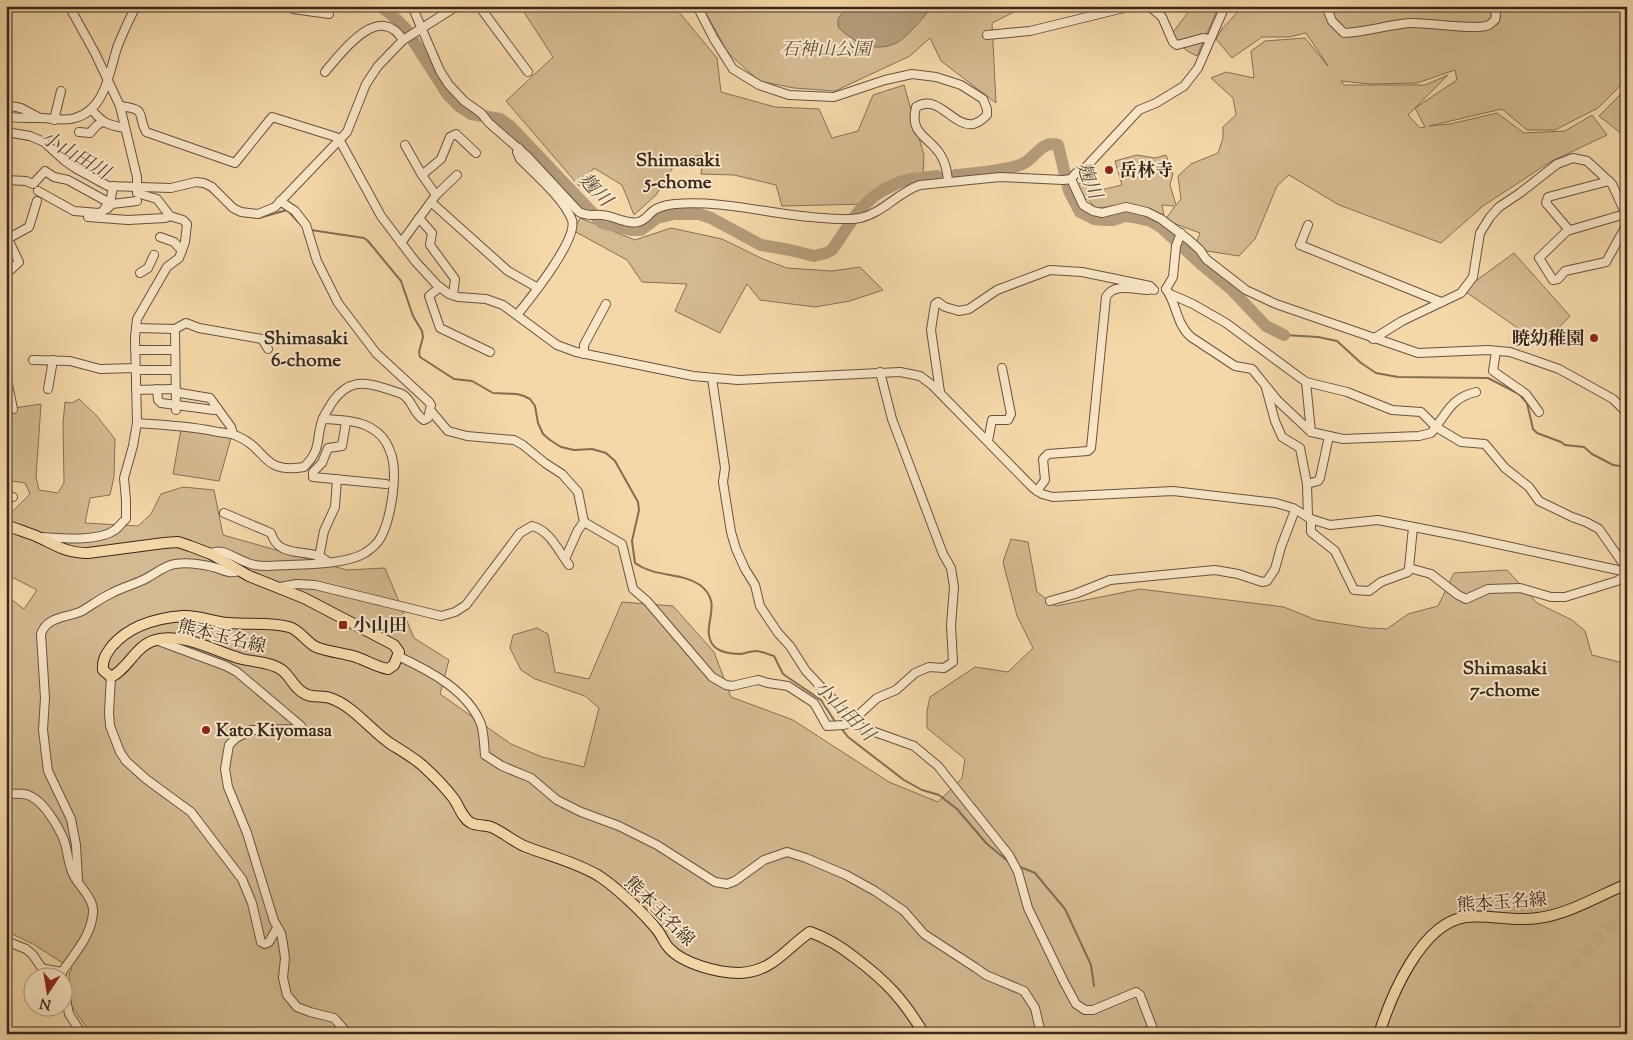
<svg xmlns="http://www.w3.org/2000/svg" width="1633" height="1040" viewBox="0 0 1633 1040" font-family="'Sorts Mill Goudy','Noto Serif JP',serif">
	<rect width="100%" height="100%" fill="#f4d8a8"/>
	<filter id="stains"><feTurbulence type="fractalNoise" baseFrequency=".004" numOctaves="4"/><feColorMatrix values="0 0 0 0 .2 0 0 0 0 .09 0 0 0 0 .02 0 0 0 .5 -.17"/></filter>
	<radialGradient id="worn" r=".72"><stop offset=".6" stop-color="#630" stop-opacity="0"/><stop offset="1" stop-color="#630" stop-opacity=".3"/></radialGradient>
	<g fill="#d4ba91" stroke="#867058" fill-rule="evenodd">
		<path d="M520 6H674L717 58 721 92 775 107 819 109 832 138 858 131 873 95 904 85 924 155 923 176 868 204 782 206 776 185 734 175 701 174 703 155 678 159 656 195 634 215 622 185 594 168 579 186 506 101 553 57Z"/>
		<path d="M702 6H1026L992 23 996 103 941 61 930 38 910 56 835 91 794 88 759 81 728 53Z"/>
		<path d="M1193 6H1219L1197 56 1187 51 1170 36Z"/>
		<path d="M1243 6H1627V79L1598 108 1555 130H1527L1502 109 1429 126 1450 124 1497 113 1524 133 1565 131 1592 115 1607 135 1550 162 1483 206 1441 243 1339 205 1289 175 1277 186 1255 239 1239 256 1207 251 1197 241 1200 233 1165 220 1175 206 1162 205 1164 215C1134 204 1127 202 1096 209L1088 199H1083L1078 184 1089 181 1092 192 1122 185 1115 161 1137 155 1155 158 1166 155 1173 174 1170 185 1176 205 1181 199 1178 176 1191 164 1218 153 1223 138V127L1236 115 1233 98 1211 78 1226 72 1254 78 1251 51 1265 41 1305 38 1328 66 1306 33 1289 37H1262L1232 58 1216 39 1222 29ZM1455 70 1457 80 1415 108 1425 127 1420 128 1408 115 1448 75 1425 85H1344L1341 81 1370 84 1417 83Z"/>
		<path d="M1627 88V138L1599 116Z"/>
		<path d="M580 218 635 240 671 228 722 239 763 259 787 268 832 271 860 267 883 290 850 301 815 307 760 300 747 284 720 333 675 311 687 284 642 282 627 260 574 231Z"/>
		<path d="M1514 253 1570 316 1542 345 1463 290Z"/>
		<path d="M79 399 96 415 115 439 114 477 110 495 90 498 85 523 138 526 151 514 161 494 183 487 214 490 223 535 347 570 385 568 414 638 449 660 440 694 511 744 542 757 584 767 599 708 585 696 535 679 521 670 510 648 513 635 537 628 548 634 555 672 589 679 622 602 673 606 714 652 731 697 793 720 889 782 938 802 962 778 965 759 927 728V711L930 697 975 667 1008 672 1033 648 1017 616 1003 562 1011 539 1028 542 1037 592 1056 606 1140 589 1284 607 1316 620 1368 628 1387 629 1408 614 1438 606 1454 573 1507 570 1537 603 1572 620 1585 631 1592 655 1627 664V1034H91L71 1005 69 974 72 969 33 944 6 931V756L11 755 6 744V615L12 600 24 609 37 590 6 574V518L30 494 25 483 6 480V413L8 409 41 404 36 477 39 490 58 493 64 483 63 423 65 402 72 403Z"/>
		<path d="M181 429 231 438 219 481 173 474Z"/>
	</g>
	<path fill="#b49c79" stroke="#826d55" d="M847 6H925L928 12C920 21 908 36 898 42 876 54 854 43 838 27V19Z"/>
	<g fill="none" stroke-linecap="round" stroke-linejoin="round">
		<g stroke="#826d55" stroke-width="2">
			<path d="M17 138 30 140"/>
			<path d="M52 154 68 167"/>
			<path d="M89 180 105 188"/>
			<path d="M206 188 216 195"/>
			<path d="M142 191H164"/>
			<path d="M243 216 259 218 287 210 304 228"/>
			<path d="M311 230 364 238 368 241 401 281 413 316 422 331 423 337 419 352 420 357 454 379 472 381 493 393 517 394 524 396 530 399 535 406 538 423 543 434 550 440 561 447 574 450 592 449 606 453 615 461 638 502 639 510 632 541 635 563C656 578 682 572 700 585 724 603 702 624 711 642 716 652 731 654 741 654 746 653 751 651 756 651 762 651 769 655 774 656L783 674 821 700 836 723"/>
			<path d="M1284 335 1318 337 1337 341 1361 363 1376 373 1398 377 1488 378 1519 394 1527 403 1533 429 1537 433 1561 442 1565 445 1584 447 1592 454 1613 465 1627 467"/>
			<path d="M841 728 848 737 904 780 922 790 939 795 957 809 987 844 1009 862"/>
			<path d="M1018 866 1035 873 1065 909 1091 965 1094 986"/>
		</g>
		<g stroke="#b49c79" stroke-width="12">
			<path d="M380 6 392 15 405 28 448 95 460 107 471 114 500 119 510 126 602 223 631 230H641L657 218 674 214H699L711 218 761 245 790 250 814 256 826 253 832 250C853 220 865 193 903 181 913 178 926 178 937 176"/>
			<path d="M956 175C973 173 1012 171 1026 162 1037 155 1043 140 1058 145L1069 191 1080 212 1094 219 1104 220H1113L1125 216 1133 217 1151 221 1162 228 1202 265 1231 289 1266 326 1284 335"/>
		</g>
		<path stroke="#ceb58d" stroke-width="11" stroke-dasharray="11 5.5" stroke-linecap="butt" d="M1500 1034 1575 963 1627 911"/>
		<defs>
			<g id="minor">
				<path d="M291 6 293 9 329 14"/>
				<path d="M412 6 440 71 449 85 464 101 481 113 489 123 527 156 579 212C588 217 592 214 601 215 613 215 626 225 638 222 645 221 648 215 653 211 659 206 667 205 675 204 720 200 766 213 811 217 827 218 844 221 860 218 883 213 898 192 920 185L1000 177 1063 180 1071 179 1076 173 1085 168 1139 110 1156 103 1184 86 1198 68 1225 6"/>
				<path d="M479 6 528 72"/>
				<path d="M697 6 714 39 733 69 759 85 789 95 834 97 885 80 912 74 936 77 961 85 983 99 987 109V115C983 119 979 123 973 124 952 127 939 93 916 107 909 134 928 136 940 154 946 163 947 172 948 181"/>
				<path d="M1149 6 1162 17 1173 42 1177 45 1203 38 1210 39"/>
				<path d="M1326 6 1332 21 1344 33C1366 32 1387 25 1409 23 1426 22 1476 31 1489 25 1491 24 1493 21 1495 20L1496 15 1493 6"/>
				<path d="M987 35 1030 31 1132 6"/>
				<path d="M325 72C341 53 379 1 403 40"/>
				<path d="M6 105 21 108 38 117"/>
				<path d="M120 106C149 110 136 113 146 132L235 163 272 117 336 137 340 141 381 216 415 261 437 285 449 294 458 297 486 299 503 305 557 345 576 352 693 376 738 380 900 372 920 376 932 385 1033 488 1042 494 1053 497 1173 491 1276 503 1293 508 1311 519 1330 525 1378 520 1465 537 1627 572"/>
				<path d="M91 109C103 123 107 125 125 128"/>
				<path d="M6 116C19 119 24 118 37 118 50 117 62 122 75 118 105 110 109 73 117 48 122 34 129 20 136 6"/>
				<path d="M54 120 61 91"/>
				<path d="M6 132 30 136 44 142 65 161 75 168 108 186 171 188 196 182 204 183 212 187 233 208 241 212 258 214 275 207 347 132 366 84 378 66 403 40 457 6"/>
				<path d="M79 132 90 133 97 125 103 122"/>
				<path d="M405 145 422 175 436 195"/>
				<path d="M422 175 441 159 450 137 456 134 476 153"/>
				<path d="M1071 179 1083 205 1093 211 1102 213 1126 207 1147 212 1161 219 1189 240 1200 250 1206 259 1246 290 1276 304 1418 353 1488 350 1510 352 1559 369 1613 399 1627 413"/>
				<path d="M6 180 26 181 33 184 45 171 54 177 68 180 108 202"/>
				<path d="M38 191 74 211 99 213 103 211 111 198 113 186"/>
				<path d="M431 202 508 271 538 288"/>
				<path d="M107 209 112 204 137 201"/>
				<path d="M1625 214 1567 231 1539 258 1553 280 1558 279 1565 271 1606 262 1627 224"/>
				<path d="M88 217 128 220 165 218 170 216"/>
				<path d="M419 218 432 233 430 245 455 279 453 295"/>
				<path d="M1308 225 1300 245 1441 302"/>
				<path d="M1569 230 1546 203 1548 197 1609 181"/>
				<path d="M160 237 174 242 182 251"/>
				<path d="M9 238 29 227 37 201"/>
				<path d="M401 243 436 195 457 175"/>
				<path d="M140 273 148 268 154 255"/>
				<path d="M6 274 19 262 6 235"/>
				<path d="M440 287 429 296 440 328 490 352"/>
				<path d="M1166 289C1177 304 1176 324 1191 337L1235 366 1252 369 1278 401 1311 432 1343 439 1419 436 1431 433C1447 414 1450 398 1476 392"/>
				<path d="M1166 289 1173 277 1176 246 1181 233"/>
				<path d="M1170 294 1193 304 1226 323 1306 382 1347 392 1392 410 1421 412 1436 427 1461 442 1485 444 1505 468 1529 487 1539 501 1572 517 1586 522 1599 529 1627 569"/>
				<path d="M517 315C530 299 578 239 572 220 564 199 536 175 520 159L517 152 519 148"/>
				<path d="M136 328 175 329 186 323 199 328 262 339 268 349"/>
				<path d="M175 329 176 410"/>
				<path d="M1373 339 1402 321 1461 293 1473 277 1480 233 1490 217 1499 207 1520 193 1557 164 1573 158 1587 161 1612 184 1627 217"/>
				<path d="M135 350H175"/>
				<path d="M1496 351 1493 371 1526 394 1539 412"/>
				<path d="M584 354V345L606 304"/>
				<path d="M33 360 70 361 100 369 135 368"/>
				<path d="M135 370H175"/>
				<path d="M6 375 13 409"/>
				<path d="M712 378 725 468 723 482 731 532 736 549 745 569 755 585 760 606 778 633 790 646 806 671 837 704 846 719 858 726 914 746 938 766 1009 855 1018 872 1028 908 1064 982 1076 1004 1085 1010H1093L1136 992 1140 995 1155 1034"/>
				<path d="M1306 382 1311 432"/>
				<path d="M1266 388 1275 421 1282 437 1300 448 1307 484 1308 516"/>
				<path d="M48 389 53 360"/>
				<path d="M157 389 158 400 161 403 214 410 218 409"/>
				<path d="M136 390 172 389 180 393 210 398 231 427 233 434"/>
				<path d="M940 392 931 330 935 304 938 302 945 307 959 311 969 309 997 290 1050 270 1082 272 1150 286 1154 290"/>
				<path d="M431 411 448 431 467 436 514 440 523 445 545 463 562 474 578 492 584 522 578 530 565 559 569 565"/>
				<path d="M346 422 342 446 328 448 322 463 313 472V477L386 484"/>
				<path d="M137 423C164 425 192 426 218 432 224 433 232 433 237 436 268 449 261 474 304 467 323 448 315 439 323 418 326 412 330 406 333 401 348 381 361 381 384 388 390 390 397 392 402 394 413 400 413 414 424 420L428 418 431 405 429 402 376 353 338 303 317 261 306 225 295 211 280 201"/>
				<path d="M988 441 992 420H1008L1011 414 1002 368"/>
				<path d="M1307 484 1318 481 1320 478 1329 436"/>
				<path d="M1037 491 1045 480 1043 459 1048 454 1088 451 1091 448 1106 297C1114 282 1135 290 1149 290"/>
				<path d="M6 495 13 497"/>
				<path d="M224 513 271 533C279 561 311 546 328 562"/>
				<path d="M1311 519V532L1335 551 1354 590 1369 591 1381 582 1408 572 1409 568 1413 527"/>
				<path d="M584 522 622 544 633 589 647 601 712 677 726 685 732 686 758 680 768 683 788 686 814 703 827 726 844 725 851 722 877 698 896 690 915 673 929 667 944 668 953 662 951 625 954 587 951 568 943 554 892 419 880 372"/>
				<path d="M42 537C61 538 98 542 115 530 119 527 122 522 126 519V500L124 478 133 446 137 423 135 337 137 319 167 267 179 258 185 242 187 224 183 220 170 216 157 199 137 193V177L120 106 95 53 69 6"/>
				<path d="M211 554C221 546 237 560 248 563 255 566 261 566 268 566 295 564 343 566 365 553 371 549 378 543 381 537 391 518 399 471 390 451 387 442 380 433 371 428 358 420 338 420 323 419"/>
				<path d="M319 557 324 531 335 507 337 479"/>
				<path d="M1409 568 1431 574 1458 595 1466 599 1488 589 1520 588 1551 597H1565L1617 581 1627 575"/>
				<path d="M280 587 297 584 315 585 441 616 455 612 466 605 520 533 532 526C548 530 556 546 565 559"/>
				<path d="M1050 601 1075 594 1110 580 1215 570 1238 574 1262 582 1267 581 1275 569 1281 547 1295 510"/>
				<path d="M156 640 226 666 237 672 301 726 297 729 251 730 236 738 229 745 225 769 228 787 247 833 274 921 281 933 283 944 285 958 283 978 287 995 297 1007 310 1012 334 1018 348 1034"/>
				<path d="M399 652 400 657C430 671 468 691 481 724 484 733 484 745 485 755L502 766 531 778 557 800 581 812 619 826 657 845 715 882 727 884 735 881 764 860 787 852 806 858 846 875 875 891 904 911 924 934 976 968 986 975 1024 991 1035 1008 1041 1034"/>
				<path d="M111 677 109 712 110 726 120 752 126 761 146 779 191 812 242 879 252 903 261 942 265 944 269 942 277 928"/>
				<path d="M6 794C15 794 25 792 32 797 45 803 63 833 66 847 68 856 69 867 74 876 79 886 94 899 93 912 92 935 74 954 62 972V978"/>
				<path d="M78 880 76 845 71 819 48 771 46 755 43 730 45 698 41 634C47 616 67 618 82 611 92 605 101 598 112 593 123 587 136 584 147 578 156 573 164 566 175 564 187 562 201 564 213 567 222 569 229 575 238 571"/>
				<path d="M6 941 26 949 33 955 41 967 45 969 62 972"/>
				<path d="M62 980 69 1014 82 1034"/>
			</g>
			<g id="major">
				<path d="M6 525C16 529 26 532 36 536 56 545 65 553 88 553L164 543 178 542 190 546 211 554 249 576 304 598 394 645 399 652 394 665 388 669C376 667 368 661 356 657 344 653 328 652 316 647 306 642 300 630 289 627 269 622 248 625 228 623 213 622 198 615 183 616 157 618 130 625 112 646 106 654 102 660 103 670L111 677C130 668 135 643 160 639 188 634 216 652 242 659 255 662 271 662 282 670 290 676 293 686 302 692 311 699 320 695 330 698 354 706 370 730 391 744 402 751 411 756 422 765 433 775 445 787 454 799 459 806 462 818 471 823 477 826 485 825 491 827 503 832 513 841 524 846 549 856 576 862 599 876 616 887 645 914 658 931 662 936 664 943 669 948 683 964 719 973 739 973 773 972 785 949 810 932 827 938 840 946 854 957 886 981 903 999 924 1034"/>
				<path d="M1379 1034C1391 996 1421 923 1466 917 1489 914 1513 922 1538 918 1569 914 1598 896 1627 884"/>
			</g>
		</defs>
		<use href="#minor" stroke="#675341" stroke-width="10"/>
		<use href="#major" stroke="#38271f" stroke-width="12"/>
		<use href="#minor" stroke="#f8e6c6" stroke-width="8"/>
		<use href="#major" stroke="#f4d8a8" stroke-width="10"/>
	</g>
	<g fill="#8f2418" stroke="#f8e6c6" stroke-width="2">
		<circle cx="1109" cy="170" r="5"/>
		<circle cx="1594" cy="338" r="5"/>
		<rect x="338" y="620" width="10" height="10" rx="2.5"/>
		<circle cx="206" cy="730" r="5"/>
	</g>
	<g text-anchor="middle" stroke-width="4" stroke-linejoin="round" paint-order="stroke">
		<g font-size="18" font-style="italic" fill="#5f4c3c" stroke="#f8e6c6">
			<text x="826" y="55">石神山公園</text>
		</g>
		<g font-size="18" font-weight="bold" fill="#38271f" stroke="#f8e6c6" text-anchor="start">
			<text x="1119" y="176">岳林寺</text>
			<text x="1584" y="344" text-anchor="end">暁幼稚園</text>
			<text x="353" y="631">小山田</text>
			<text x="216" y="736">Kato Kiyomasa</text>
		</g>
		<g font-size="18" fill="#38271f" stroke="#f8e6c6">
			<text transform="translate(222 636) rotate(14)" y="6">熊本玉名線</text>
			<text transform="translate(1502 902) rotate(-4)" y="6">熊本玉名線</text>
			<text transform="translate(660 911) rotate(45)" y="6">熊本玉名線</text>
		</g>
		<g font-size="19" font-style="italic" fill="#5d4a3a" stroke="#f8e6c6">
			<text transform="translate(76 154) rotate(31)" y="7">小山田川</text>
			<text transform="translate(1090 180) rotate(68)" y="7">麹川</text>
			<text transform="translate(596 189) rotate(46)" y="7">麹川</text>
			<text transform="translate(845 710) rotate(45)" y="7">小山田川</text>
		</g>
		<g font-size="19" font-weight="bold" fill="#38271f" stroke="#f8e6c6">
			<text x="678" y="166">Shimasaki<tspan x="678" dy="22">5-chome</tspan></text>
			<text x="306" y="344">Shimasaki<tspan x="306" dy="22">6-chome</tspan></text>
			<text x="1505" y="674">Shimasaki<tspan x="1505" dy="22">7-chome</tspan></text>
		</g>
	</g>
	<rect width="1633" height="1040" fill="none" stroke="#f4d8a8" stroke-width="25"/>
	<rect x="8" y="8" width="1618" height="1025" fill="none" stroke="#38271f" stroke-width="2.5"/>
	<rect x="12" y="12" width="1608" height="1015" fill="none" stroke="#38271f"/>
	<g transform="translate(48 992) rotate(192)"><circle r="24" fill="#f8e6c6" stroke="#ab9a83"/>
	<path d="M0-4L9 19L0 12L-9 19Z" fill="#8f2418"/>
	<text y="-8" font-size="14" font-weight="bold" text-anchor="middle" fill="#38271f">N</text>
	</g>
	<rect width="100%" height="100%" filter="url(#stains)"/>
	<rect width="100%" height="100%" fill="url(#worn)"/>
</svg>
